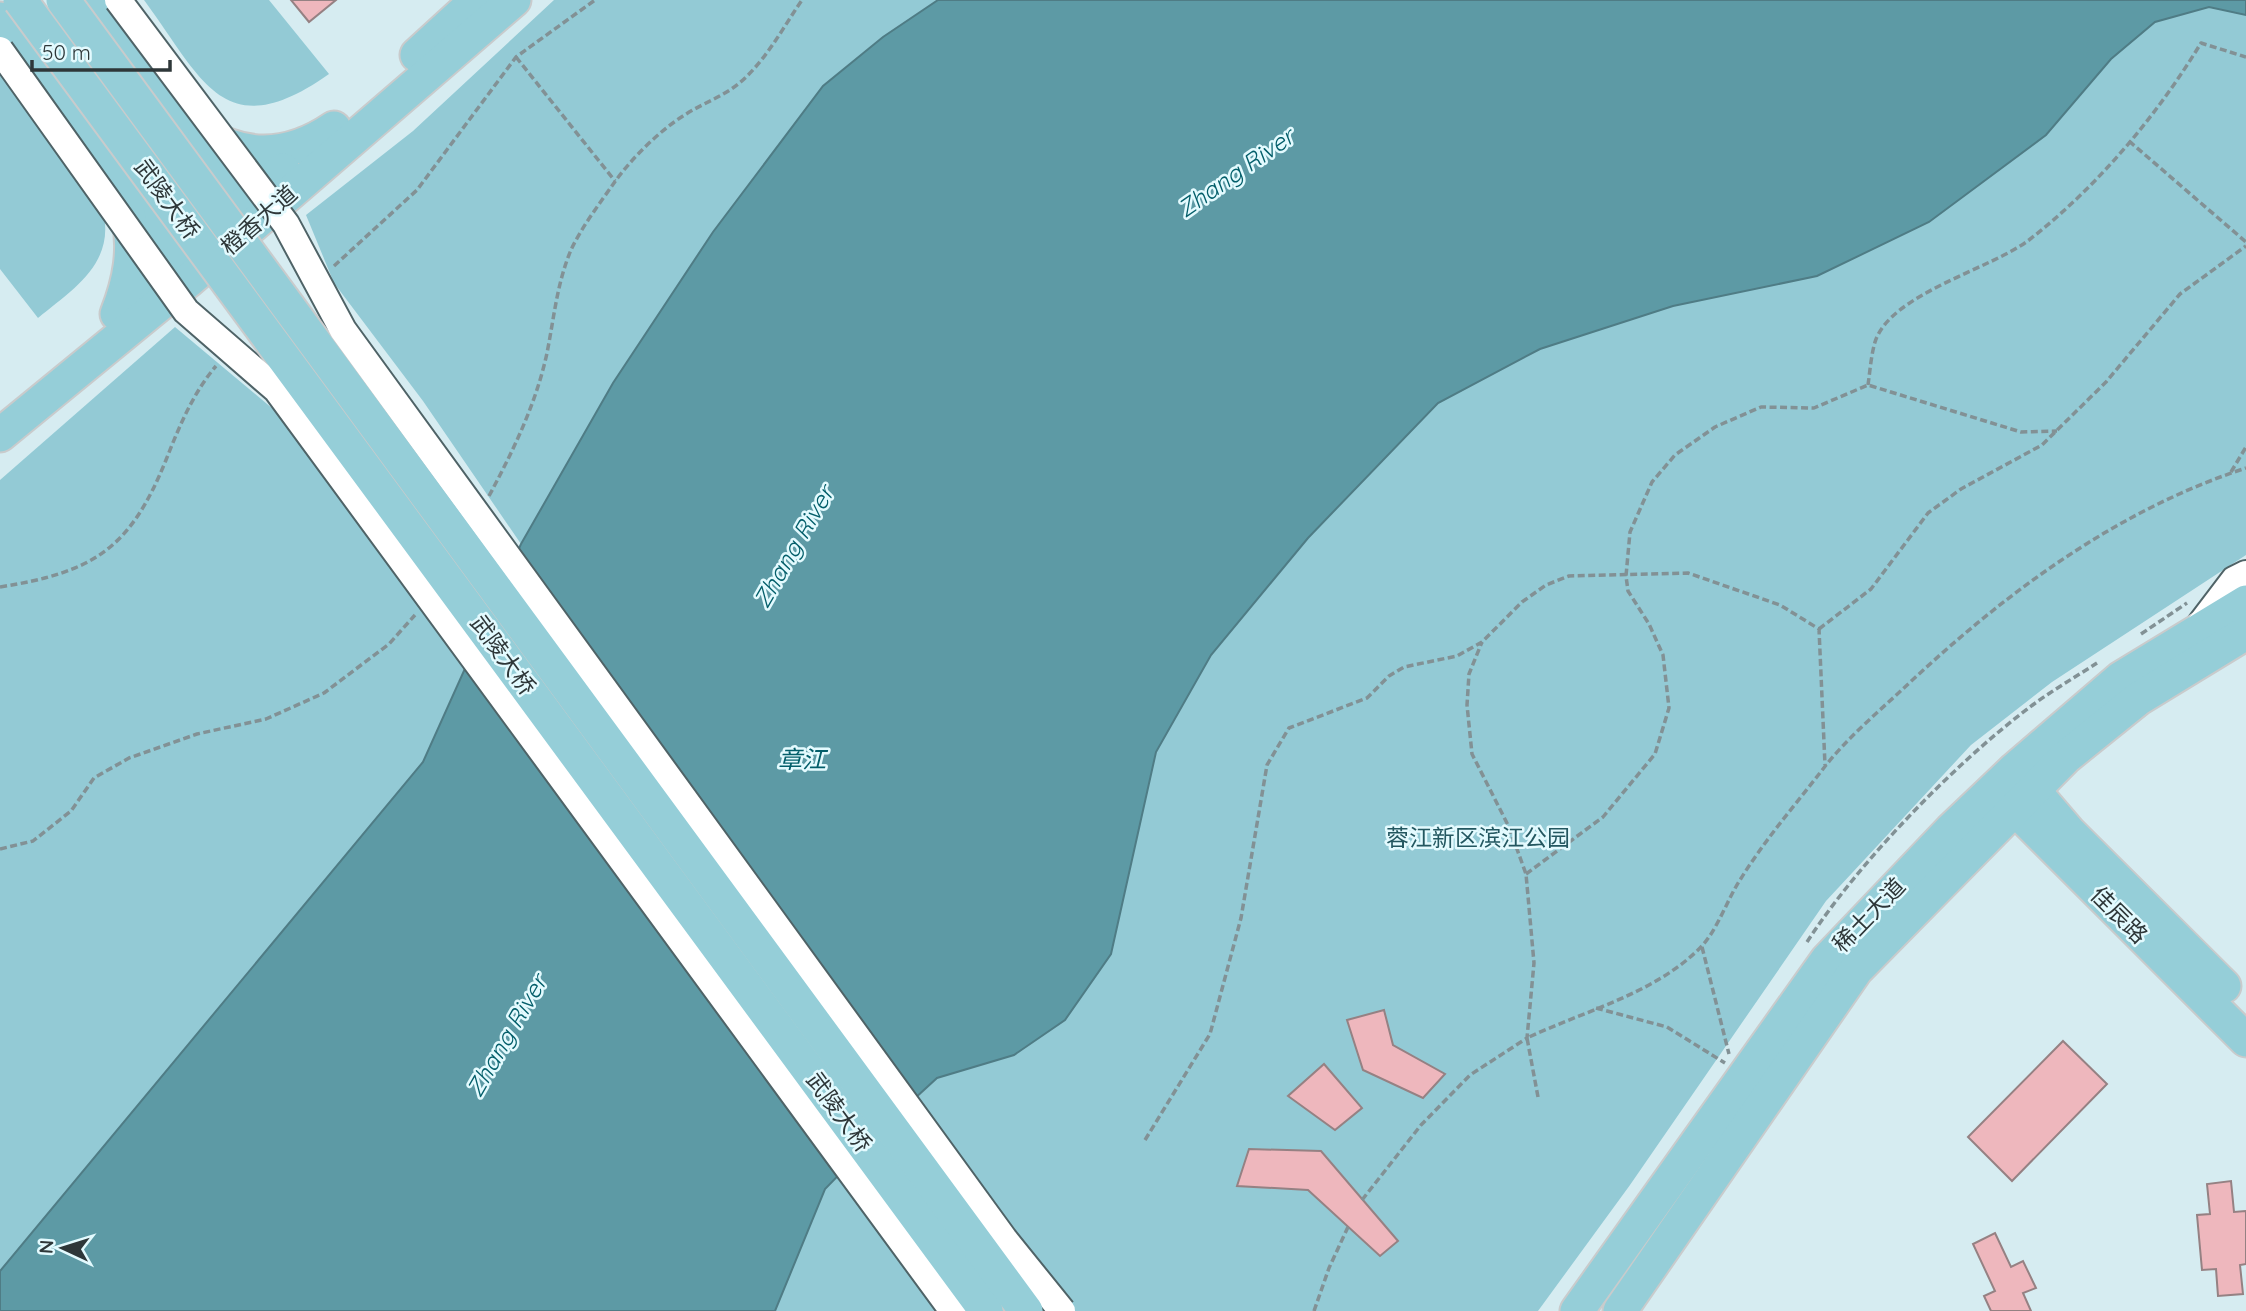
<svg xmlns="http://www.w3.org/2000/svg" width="2246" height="1311" viewBox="0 0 2246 1311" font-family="Quicksand,'Noto Sans SC',sans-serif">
	<rect width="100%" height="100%" fill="#d6ecf1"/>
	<g fill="#93cad5">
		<path d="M144 0H269L329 74C224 148 203 80 144 0Z"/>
		<path d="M554 0H938L883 37 823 86 713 232 613 383 521 544 423 401 334 283 306 215 413 131Z"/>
		<path d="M2209 7 2246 15V555L2052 682 1971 745 1826 901 1630 1185 1538 1311H775L825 1189 937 1078 1014 1055 1111 954 1156 752 1211 655 1308 538 1438 403 1540 349 1673 306 1817 276 1929 222 2046 135 2111 59 2155 22Z"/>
		<path d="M0 63 104 216C113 265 72 290 38 318L0 269Z"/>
		<path d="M175 327 273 409 466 665 423 762 0 1271V480Z"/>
	</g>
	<path fill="#5d9aa5" stroke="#4f7c85" stroke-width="2" d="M938 0H2246V15L2209 7 2155 22 2111 59 2046 135 1929 222 1817 276 1673 306 1540 349 1438 403 1308 538 1211 655 1156 752 1111 954 1065 1020 1014 1055 937 1078 899 1113 825 1189 775 1311H0V1271L423 762 521 544 613 383 713 232 823 86 883 37Z"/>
	<g fill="#eeb7bd" stroke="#958183" stroke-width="2">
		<path d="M291 0H336L309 22Z"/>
		<path d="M1384 1010 1393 1045 1445 1074 1423 1098 1363 1070 1347 1020Z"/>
		<path d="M2063 1041 2107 1084 2012 1181 1968 1137Z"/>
		<path d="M1324 1064 1362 1108 1335 1130 1288 1096Z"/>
		<path d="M1249 1149 1321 1151 1398 1241 1380 1256 1308 1190 1237 1186Z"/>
		<path d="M2231 1181 2234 1212 2246 1211V1264L2240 1265 2243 1294 2218 1296 2216 1269 2202 1270 2197 1215 2210 1214 2207 1184Z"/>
		<path d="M1995 1233 2011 1267 2023 1261 2036 1288 2023 1293 2031 1311H1991L1984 1296 1995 1291 1973 1244Z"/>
	</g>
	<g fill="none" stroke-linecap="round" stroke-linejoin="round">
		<defs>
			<path id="minor" d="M2199 626 2234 580 2246 574"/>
			<g id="major">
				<path d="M97 0 259 217"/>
				<path d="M0 19 186 279"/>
				<path d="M417 55 477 0"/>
				<path d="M205 134C248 161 293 156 334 128"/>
				<path d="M138 295 283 170"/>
				<path d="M117 314C130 281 136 249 128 214"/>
				<path d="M0 435 188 281 514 0"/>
				<path d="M2021 776 2069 832 2224 986"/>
				<path d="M2001 795 2246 1040"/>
				<path d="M1577 1311 1827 960 1951 830 2015 769 2121 678 2246 602"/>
				<path d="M1620 1311 1856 970 2066 757 2138 699 2246 633"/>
			</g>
		</defs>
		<use href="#minor" stroke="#4f6367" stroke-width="30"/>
		<use href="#major" stroke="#c9cbcc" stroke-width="37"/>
		<g stroke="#829195" stroke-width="3.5" stroke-dasharray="7 3.5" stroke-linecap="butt">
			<path d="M516 57 615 181"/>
			<path d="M2129 141 2246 242"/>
			<path d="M334 266 417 190 516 57 595 0"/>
			<path d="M1868 385C1870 371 1871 356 1875 342 1890 294 1991 269 2029 240 2097 187 2156 117 2201 43L2246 57"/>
			<path d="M2231 472 2246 447"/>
			<path d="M489 496C513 451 536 404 547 353 554 318 557 283 571 250 581 228 600 203 614 183 631 159 658 132 683 116 704 102 727 96 746 77 769 55 784 26 802 0"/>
			<path d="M0 587C94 572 130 549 166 460 179 427 193 393 216 366"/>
			<path d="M1819 629 1871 589 1928 513 1961 489 2042 445 2106 382 2180 294 2246 246"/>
			<path d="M2141 634 2187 603"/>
			<path d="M0 849 33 841 71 811 94 778 129 758 197 734 266 719 324 693 389 644 415 615"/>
			<path d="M1526 874 1603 817 1655 754 1669 708 1663 655 1649 624 1628 591 1626 576 1630 532 1652 482 1675 455 1715 427 1761 407 1814 408 1868 385 2021 432 2057 431"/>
			<path d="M1807 942C1858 863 1954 764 2030 707 2051 691 2074 678 2097 663"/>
			<path d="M1702 947 1729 1054"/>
			<path d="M1596 1008 1667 1027 1725 1063"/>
			<path d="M1538 1097 1527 1038C1584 1011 1654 994 1700 948 1717 931 1727 900 1740 880 1764 841 1795 805 1823 769 1846 739 1877 713 1905 687 2004 594 2115 511 2246 468"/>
			<path d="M1145 1140 1210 1034 1241 918 1267 765 1289 728 1367 698 1389 676 1404 667 1457 656 1482 642 1522 602 1546 585 1569 576 1688 573 1780 605 1819 629 1825 765"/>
			<path d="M1362 1200 1421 1125 1470 1075 1527 1038 1534 963 1526 874 1509 827 1472 754 1467 705 1469 674 1482 642"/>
			<path d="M1314 1311 1329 1268 1348 1227"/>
		</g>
		<use href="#minor" stroke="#fff" stroke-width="26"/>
		<use href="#major" stroke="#95ced8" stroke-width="33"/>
		<defs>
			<g id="minor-bridge">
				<path d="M118 0 286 224 343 330 1004 1239 1062 1311"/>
				<path d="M0 50 186 311 277 390 953 1311"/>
			</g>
			<g id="major-bridge">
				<path d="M20 0 986 1311"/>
				<path d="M63 0 1026 1311"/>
			</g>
		</defs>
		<use href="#minor-bridge" stroke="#4f6367" stroke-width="30" stroke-linecap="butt"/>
		<use href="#major-bridge" stroke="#c9cbcc" stroke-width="37" stroke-linecap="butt"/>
		<use href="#minor-bridge" stroke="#fff" stroke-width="26"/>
		<use href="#major-bridge" stroke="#95ced8" stroke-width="33"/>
	</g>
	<g text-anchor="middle" stroke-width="5" stroke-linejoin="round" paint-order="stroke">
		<g font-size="23" fill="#2e3739" stroke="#e3fafe">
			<text transform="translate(167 199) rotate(54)" y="8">武陵大桥</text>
			<text transform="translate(259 220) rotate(-41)" y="8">橙香大道</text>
			<text transform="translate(503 655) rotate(54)" y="8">武陵大桥</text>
			<text transform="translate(1869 915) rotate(-46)" y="8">稀土大道</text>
			<text transform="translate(2119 915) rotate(45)" y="8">佳辰路</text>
			<text transform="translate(839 1112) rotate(54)" y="8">武陵大桥</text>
		</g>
		<g font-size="23" fill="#235760" stroke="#e3fafe">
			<text x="1478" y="846">蓉江新区滨江公园</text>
		</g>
		<g font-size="24" font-style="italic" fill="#035e6a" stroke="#e3fafe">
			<text transform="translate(1236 173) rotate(-35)" y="8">Zhang River</text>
			<text transform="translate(794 547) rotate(-60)" y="8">Zhang River</text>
			<text x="802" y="768">章江</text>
			<text transform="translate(507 1036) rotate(-60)" y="8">Zhang River</text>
		</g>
	</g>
	<g transform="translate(63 1248) rotate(274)" stroke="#e3fafe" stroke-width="5" paint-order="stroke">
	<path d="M0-5L12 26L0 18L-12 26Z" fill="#2e3739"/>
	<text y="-10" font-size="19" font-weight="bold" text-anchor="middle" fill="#2e3739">N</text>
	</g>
	<path d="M32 60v10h138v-10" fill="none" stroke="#2e3739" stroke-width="3.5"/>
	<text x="42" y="60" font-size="21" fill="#2e3739" stroke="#e3fafe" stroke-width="5" paint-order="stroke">50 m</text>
</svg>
